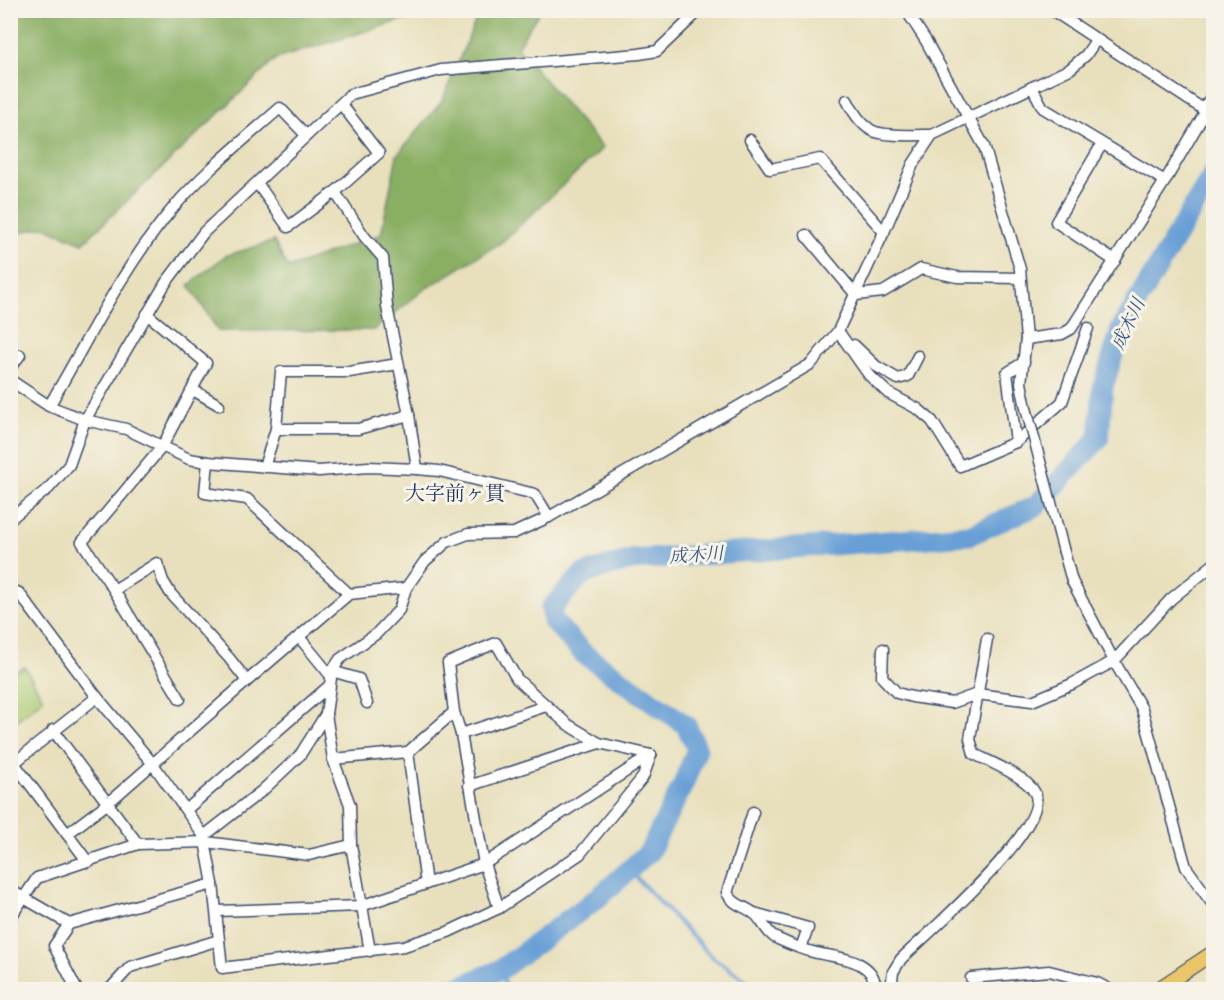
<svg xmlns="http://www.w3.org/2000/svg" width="1224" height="1000" viewBox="0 0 1224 1000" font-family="'Libre Caslon Text','Noto Serif JP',serif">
	<rect width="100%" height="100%" fill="#f7f3e8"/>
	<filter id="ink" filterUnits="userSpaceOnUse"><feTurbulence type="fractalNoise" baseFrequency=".0167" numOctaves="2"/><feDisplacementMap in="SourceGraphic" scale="12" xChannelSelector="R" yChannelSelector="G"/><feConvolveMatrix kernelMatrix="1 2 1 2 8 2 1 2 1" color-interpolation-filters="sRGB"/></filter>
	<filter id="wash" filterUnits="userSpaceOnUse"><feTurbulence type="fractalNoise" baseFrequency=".008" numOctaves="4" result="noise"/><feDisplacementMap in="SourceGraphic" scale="24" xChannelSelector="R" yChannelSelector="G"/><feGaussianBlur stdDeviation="1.35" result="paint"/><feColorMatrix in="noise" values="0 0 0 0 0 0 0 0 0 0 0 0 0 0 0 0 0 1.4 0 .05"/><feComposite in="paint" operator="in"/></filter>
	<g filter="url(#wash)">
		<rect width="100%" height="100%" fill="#e8e0bc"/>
		<path fill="#accb72" stroke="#647d68" stroke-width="1.5" d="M25 667 43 699 11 725V673Z"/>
		<path fill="#89af64" stroke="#526f61" stroke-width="1.5" d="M11 11H540L517 47 603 148 502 242 425 289 374 330 218 331 189 285 225 256 274 241 288 268 381 234 397 155 442 101 479 12 399 21 276 59 83 243 44 227 11 234Z"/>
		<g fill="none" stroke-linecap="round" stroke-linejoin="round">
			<g stroke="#689fd6" stroke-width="4">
				<path d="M629 870 711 956 760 990"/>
				<path d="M500 970 507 990"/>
			</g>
			<path stroke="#689fd6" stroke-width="21" d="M448 990 456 988 500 970 599 897 649 852 683 785 697 749 686 725 584 654 553 621 551 608 583 574 631 560 969 535 1036 506 1099 438 1103 387 1121 329 1214 173"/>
		</g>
	</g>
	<g filter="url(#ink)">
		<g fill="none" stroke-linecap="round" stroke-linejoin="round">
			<defs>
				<g id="minor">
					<path d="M906 10 926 41 984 146 1020 269 1026 339 1021 383 1026 408"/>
					<path d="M1032 87 1043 108 1165 181"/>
					<path d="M847 100C852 110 861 124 871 130 882 137 918 135 932 135"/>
					<path d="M1202 109 1214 94"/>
					<path d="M750 140 770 169 820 159 884 232"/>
					<path d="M1102 144 1056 222 1115 261"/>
					<path d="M257 183 288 227 335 192 379 153 341 104"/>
					<path d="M335 192 364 236 383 258 387 307 409 415 417 469"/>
					<path d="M806 235 856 295 883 292 921 269 957 277 1020 278"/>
					<path d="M147 314 206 363 162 447 82 542 114 590 180 699"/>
					<path d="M838 331 869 375 888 393 918 409 932 421 960 466 1016 442 1007 373 1024 362"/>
					<path d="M1026 339 1062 334 1071 329 1165 181 1206 111 1052 10"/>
					<path d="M854 345 876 366 898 379 908 376 918 356"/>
					<path d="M10 368 20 355"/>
					<path d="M10 380 49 406 85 420 126 429 189 459 208 462 319 471 368 467 417 469 439 471 535 494 549 517"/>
					<path d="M193 390 219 405"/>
					<path d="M49 406C88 340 123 267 173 208 205 171 244 140 280 108L306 135"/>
					<path d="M276 429H358L409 415"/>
					<path d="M1016 442 1062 402 1088 328"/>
					<path d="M208 462 205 493 247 499 349 594"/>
					<path d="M264 467 276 429 281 372H349L398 364"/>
					<path d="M10 519 49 488 69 465 85 420 165 284 204 232 351 94 441 70 639 54 657 51 700 10"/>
					<path d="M1064 552 1072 581 1114 661 1142 709 1186 867 1214 906"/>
					<path d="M10 589 19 593 97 697 153 764 204 836 213 884 222 968 404 946 448 932 499 908 580 854 643 777 651 755"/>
					<path d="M114 590 157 563 163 581 171 594 229 658 247 681"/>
					<path d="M299 637 331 676"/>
					<path d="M883 649 882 677 897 693 912 697 952 703 977 694 1032 701 1072 684 1114 661 1171 599 1214 564"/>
					<path d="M332 671 359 679 367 703"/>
					<path d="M53 730 138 844"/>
					<path d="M461 734 546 706"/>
					<path d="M408 752 426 884"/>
					<path d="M333 759 408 752 454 712"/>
					<path d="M469 786 599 743"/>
					<path d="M186 810 329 686"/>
					<path d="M753 812 727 893C735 907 745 905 756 915 763 922 768 935 778 939 789 944 801 949 813 952 835 958 875 957 876 990"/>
					<path d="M67 834 108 803 247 681 349 594 406 588"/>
					<path d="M204 836 263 790 300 755 326 714"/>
					<path d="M88 862 14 763 97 697"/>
					<path d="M10 890 69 924"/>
					<path d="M499 908 484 864 461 734 454 712 448 663 496 643 517 679 567 724 599 743 651 755"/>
					<path d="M217 911 361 906 484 864 651 755"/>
					<path d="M754 913 808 928 801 948"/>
					<path d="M10 918 37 878 138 844 206 842 309 855 351 845"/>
					<path d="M370 951 351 845 350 805 333 759 326 714 332 671 340 659 376 634 399 610 406 588 425 561 447 542 468 534 514 533 549 517 811 364 838 331 884 232 913 164 932 135 1070 69 1086 55 1096 40"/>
					<path d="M971 978 1049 971 1097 983 1111 990"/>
					<path d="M77 990 54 946 69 924 213 884"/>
					<path d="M109 990 130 967 219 940"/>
					<path d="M891 990 893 972 901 959C927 934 1051 827 1035 793 1027 777 990 762 974 754L970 739 987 639"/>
				</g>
				<path id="major" d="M1157 990 1214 952"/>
			</defs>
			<use href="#minor" stroke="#3a4a6c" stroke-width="13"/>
			<use href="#major" stroke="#3a4a6c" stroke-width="16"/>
			<use href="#minor" stroke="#fff" stroke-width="10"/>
			<use href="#major" stroke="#ebc669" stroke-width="14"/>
			<defs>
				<path id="minor-bridge" d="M1026 408 1064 552"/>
			</defs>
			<use href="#minor-bridge" stroke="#3a4a6c" stroke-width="13" stroke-linecap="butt"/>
			<use href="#minor-bridge" stroke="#fff" stroke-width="10"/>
		</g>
	</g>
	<g text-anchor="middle" stroke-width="6" stroke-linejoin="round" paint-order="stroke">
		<g font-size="18" font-style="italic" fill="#365688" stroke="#f7f3e8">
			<text transform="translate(1128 324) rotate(-65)" y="6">成木川</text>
			<text transform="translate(696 555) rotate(-4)" y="6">成木川</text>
		</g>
		<g font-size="20" fill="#1b2f5e" stroke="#f7f3e8">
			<text x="455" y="500">大字前ヶ貫</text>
		</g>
	</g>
	<rect width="1224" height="1000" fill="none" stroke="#f7f3e8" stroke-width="36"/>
</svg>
